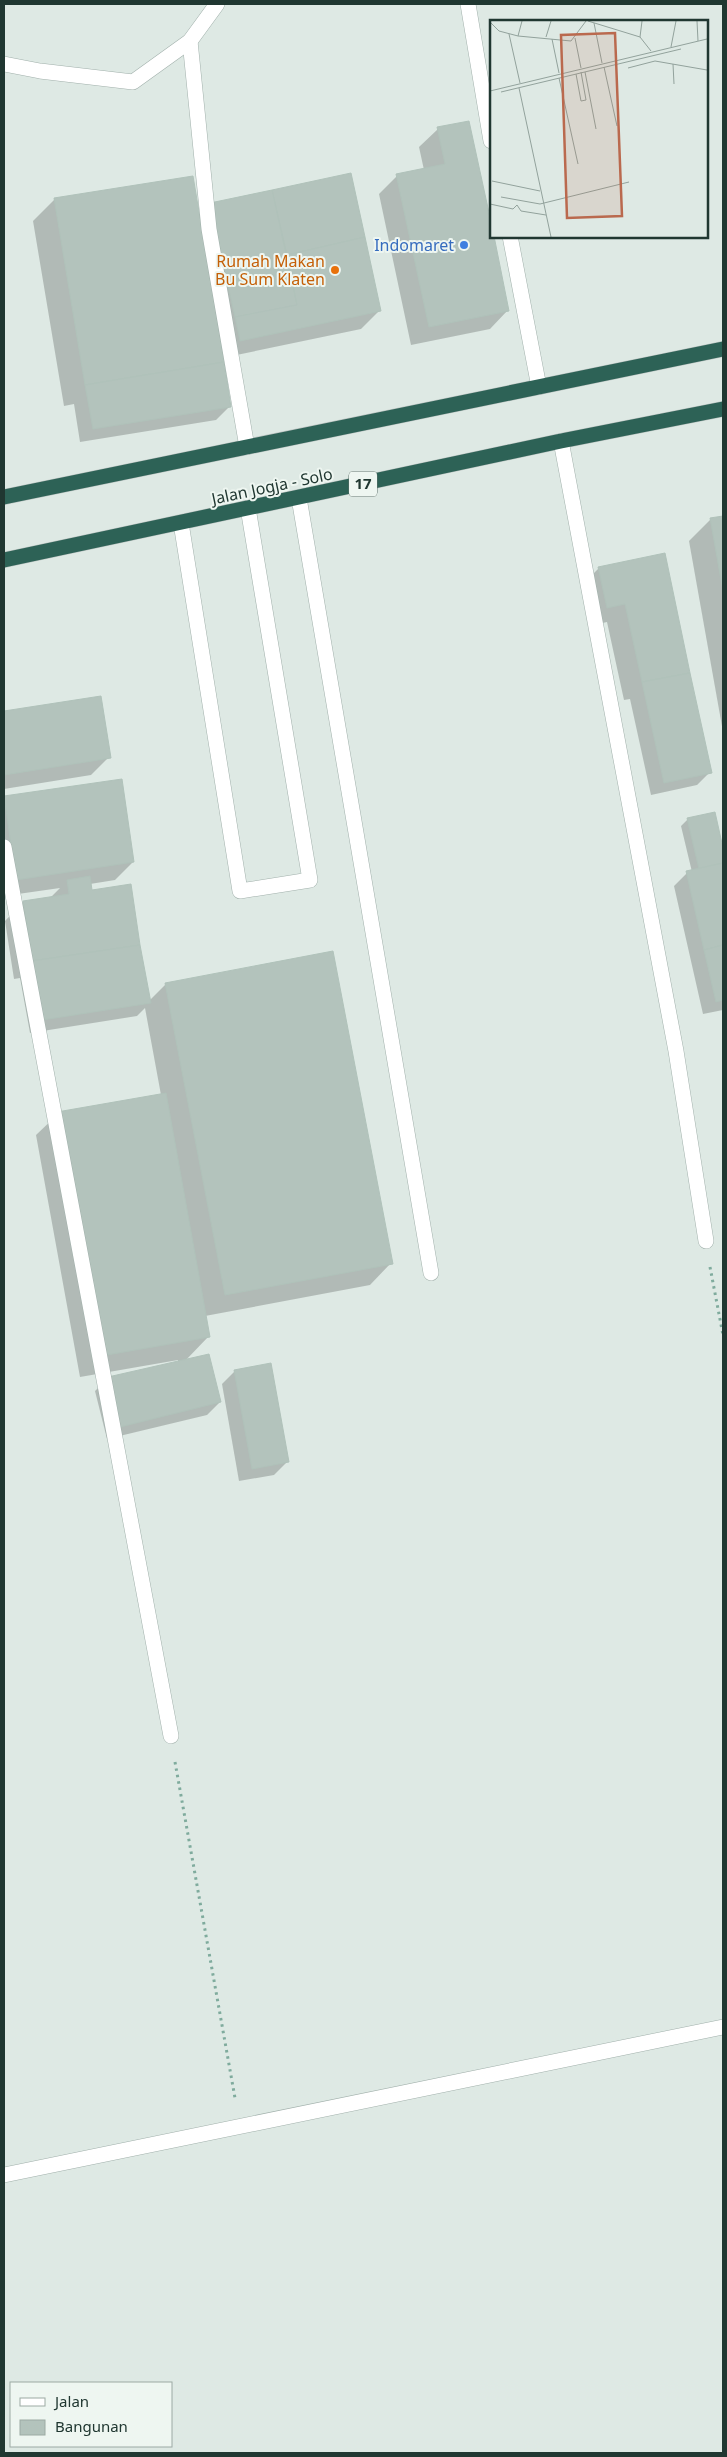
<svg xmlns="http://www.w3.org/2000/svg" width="727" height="2457" viewBox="0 0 727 2457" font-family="'Noto Sans',sans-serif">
	<rect width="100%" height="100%" fill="#dee9e4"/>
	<g fill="#0003">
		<path d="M438 129 491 236 508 310 490 329 411 345 379 194 397 176 424 170 419 147Z"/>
		<path d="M350 175 380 310 361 329 222 358 229 407 216 420 80 442 74 404 64 406 33 221 55 199 198 217 211 205Z"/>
		<path d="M723 517V732L689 541 711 519Z"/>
		<path d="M664 554 710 772 697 785 651 795 630 699 624 700 607 622 589 626 581 586 599 568Z"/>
		<path d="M100 697 109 757 91 775 4 789V712Z"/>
		<path d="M4 797 133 862 115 880 90 884 91 892 149 1001 166 984 391 1263 370 1285 205 1316 209 1336 185 1361 220 1402 207 1415 107 1439 95 1391 108 1378 178 1362V1360L80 1377 36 1135 58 1114 161 1095 145 1008 137 1016 30 1033 20 978 14 979 5 921 23 902 50 898 60 888 4 896Z"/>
		<path d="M714 813 723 854V1010L703 1014 674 886 687 873 692 872 681 826 688 819Z"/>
		<path d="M235 1371 287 1462 274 1475 239 1481 222 1384Z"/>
	</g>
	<g fill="#b3c3bc" stroke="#b0c2ba">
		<path d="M469 121 491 222V236H494L509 311 429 327 396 174 445 164 437 127Z"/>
		<path d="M351 173 365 237 287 255 272 190Z"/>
		<path d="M193 176 224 362 85 385 54 198Z"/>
		<path d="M272 190 297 305 235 317 210 203Z"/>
		<path d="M365 237 381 311 240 341 235 317 297 305 287 255Z"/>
		<path d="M224 362 231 407 93 429 85 385Z"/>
		<path d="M723 516V591L710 518Z"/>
		<path d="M665 553 690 673 642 682 625 604 607 608 598 567Z"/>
		<path d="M690 673 712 773 664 783 642 682Z"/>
		<path d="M101 696 111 758 4 775V711Z"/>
		<path d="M122 779 134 862 16 880 4 796Z"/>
		<path d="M715 812 723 848V863L699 869 687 818Z"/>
		<path d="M723 863V945L704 950 686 871Z"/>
		<path d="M90 876 92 890 131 884 140 945 32 961 23 901 69 894 67 880Z"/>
		<path d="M140 945 151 1003 42 1020 32 961Z"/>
		<path d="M723 945V1000L716 1002 704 950Z"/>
		<path d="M333 951 393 1264 225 1295 165 983Z"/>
		<path d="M166 1093 210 1337 101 1356 57 1112Z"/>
		<path d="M209 1354 221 1402 120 1427 108 1377Z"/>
		<path d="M271 1363 289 1462 252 1469 234 1370Z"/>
	</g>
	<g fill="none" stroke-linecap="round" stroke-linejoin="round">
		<defs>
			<g id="minor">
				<path d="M468 4 491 141"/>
				<path d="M190 41 209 229 247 447"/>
				<path d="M4 64 40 71 133 82 190 41 217 4"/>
				<path d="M510 236 539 387"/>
				<path d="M561 441 676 1051 706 1241"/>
				<path d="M299 498 431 1273"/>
				<path d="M181 523 240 891 310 880 248 508"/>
				<path d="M4 847 171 1736"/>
				<path d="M4 2175 723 2027"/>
			</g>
			<g id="highway">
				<path d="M4 497 723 349"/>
				<path d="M4 560 561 441 723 409"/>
			</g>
		</defs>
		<use href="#minor" stroke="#a1b0ab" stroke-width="16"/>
		<use href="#highway" stroke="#bcc3c1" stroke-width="16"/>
		<g stroke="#7fab9d" stroke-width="3" stroke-dasharray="2.5 4" stroke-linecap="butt">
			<path d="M710 1267 723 1335"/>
			<path d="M175 1762 235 2098"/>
		</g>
		<use href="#minor" stroke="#fff" stroke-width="15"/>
		<use href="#highway" stroke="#2d6256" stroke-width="15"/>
	</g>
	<circle fill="#3f7fe0" stroke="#eef6f1" stroke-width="2" cx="464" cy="245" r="5"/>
	<circle fill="#e8710a" stroke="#eef6f1" stroke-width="2" cx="335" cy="270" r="5"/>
	<g text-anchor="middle" stroke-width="4" stroke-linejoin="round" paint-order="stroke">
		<rect fill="#eef6f1" stroke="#5e706b" stroke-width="1" x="349" y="471.5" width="28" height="25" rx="4"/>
		<g font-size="15" font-weight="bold" fill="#203731">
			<text x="363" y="489">17</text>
		</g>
		<g font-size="16" fill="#366cbe" stroke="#eef6f1" text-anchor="end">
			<text x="454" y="251">Indomaret</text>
		</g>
		<g font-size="16" fill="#c56008" stroke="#eef6f1" text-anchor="end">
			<text x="325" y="267">Rumah Makan<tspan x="325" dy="18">Bu Sum Klaten</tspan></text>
		</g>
		<g font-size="16" fill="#203731" stroke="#eef6f1">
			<text transform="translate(272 486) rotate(-12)" y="6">Jalan Jogja - Solo</text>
		</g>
	</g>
	<g transform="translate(490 20)">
		<rect width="218" height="218" fill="#dee9e4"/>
		<path fill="none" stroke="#92a29c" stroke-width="1" d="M98 1 150 17 161 31M207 1 208 21M0 2 9 11 28 16 81 21 96 1M104 3 112 43M19 14 30 63M28 16 32 1M56 17 61 1M150 17 152 1M85 18 91 48M62 19 69 53M181 27 186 1M183 44 184 64M114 47 127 106M138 48 165 41 217 50M95 52 106 109M86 54 91 81 96 80 91 52M69 58 88 144M29 68 61 217M0 71 217 19M11 72 191 29M2 161 50 171M11 177 50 184 139 162M0 184 23 189 27 185 31 191 56 195"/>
		<path fill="#ba694e" fill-opacity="0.15" stroke="#ba694e" stroke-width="2.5" d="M125 13 132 196 77 198 71 15Z"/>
		<rect width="218" height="218" fill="none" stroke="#203731" stroke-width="2.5"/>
	</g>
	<rect width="727" height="2457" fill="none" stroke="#203731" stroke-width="10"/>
	<rect x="10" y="2382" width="162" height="65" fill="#eef6f1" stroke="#9caaa4"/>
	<rect x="20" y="2398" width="25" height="8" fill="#ffffff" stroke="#9caaa4"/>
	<text x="55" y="2407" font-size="15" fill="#203731">Jalan</text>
	<rect x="20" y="2420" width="25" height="15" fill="#b3c3bc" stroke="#9caaa4"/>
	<text x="55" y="2432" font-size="15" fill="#203731">Bangunan</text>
</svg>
